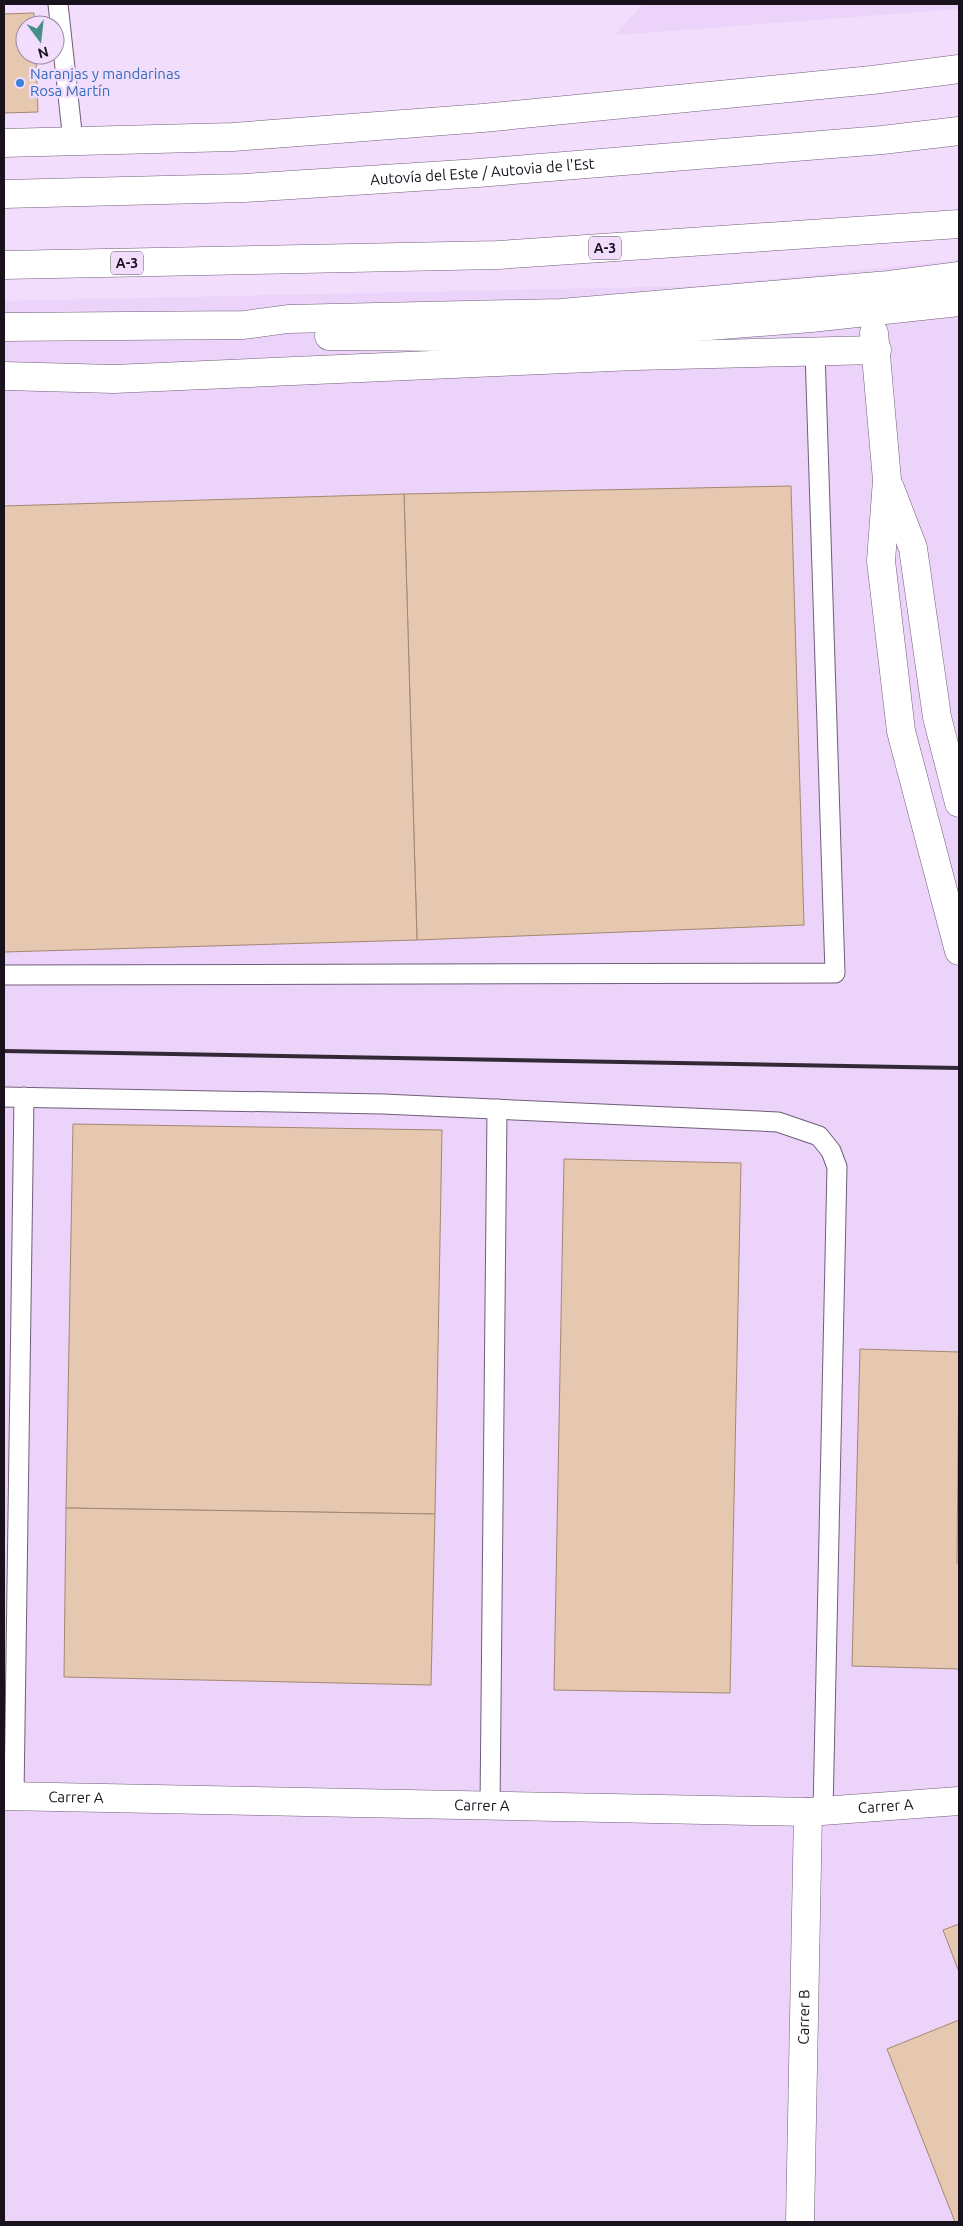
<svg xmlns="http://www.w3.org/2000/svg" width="963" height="2226" viewBox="0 0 963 2226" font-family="Ubuntu,sans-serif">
	<rect width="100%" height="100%" fill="#f2ddfc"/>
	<g fill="#ecd3f9">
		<path d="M643 4H959V9L615 35Z"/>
		<path d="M959 260V2222H4V301L699 286Z"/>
	</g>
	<g fill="#e6c7b0" stroke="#a48771">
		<path d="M34 13V25H25V55H36L38 112 4 113V14Z"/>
		<path d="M791 486 804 925 417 940 404 494Z"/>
		<path d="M404 494 417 940 4 952V506Z"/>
		<path d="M73 1124 442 1130 435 1514 66 1508Z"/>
		<path d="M564 1159 741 1163 730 1693 554 1690Z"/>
		<path d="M860 1349 959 1352 957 1563H959V1669L852 1666Z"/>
		<path d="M66 1508 435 1514 431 1685 64 1677Z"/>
		<path d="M959 1924V1972L943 1930Z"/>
		<path d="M959 2020V2222H955L887 2049Z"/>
	</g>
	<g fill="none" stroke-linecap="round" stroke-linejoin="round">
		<defs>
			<g id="lane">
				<path d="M58 4 73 141"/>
				<path d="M4 975 835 973 815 351"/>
				<path d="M4 1097 383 1104 778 1122 819 1136 831 1151 837 1167 823 1811"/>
				<path d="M14 1796 24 1097"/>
				<path d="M490 1806 497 1109"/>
			</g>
			<g id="street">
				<path d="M4 327 244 325 288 319 561 313 889 285 959 276"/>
				<path d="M874 333 887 480 881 561 901 731 959 951"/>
				<path d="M329 336 557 338 811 318 959 302"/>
				<path d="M4 376 114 379 635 356 877 350"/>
				<path d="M890 488 913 548 937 717 959 803"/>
				<path id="s1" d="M4 1796 808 1812 959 1801"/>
				<path id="s2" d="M800 2222 808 1812"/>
			</g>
			<g id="highway">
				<path d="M4 143 233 137 483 118 872 80 959 69"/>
				<path id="s3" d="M4 194 244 188 478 173 882 140 959 131"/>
				<path d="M4 265 498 255 959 224"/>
			</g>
		</defs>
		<use href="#lane" stroke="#705e79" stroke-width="21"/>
		<use href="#street" stroke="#705e79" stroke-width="29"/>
		<use href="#highway" stroke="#705e79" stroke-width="29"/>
		<use href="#lane" stroke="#fff" stroke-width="19"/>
		<use href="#street" stroke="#fff" stroke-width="28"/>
		<use href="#highway" stroke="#fff" stroke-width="28"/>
		<path stroke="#332936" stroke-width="4" d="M4 1051 959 1068"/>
	</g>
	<circle fill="#3f7fe0" stroke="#f2ddfc" stroke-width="2" cx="20" cy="83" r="5"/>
	<g text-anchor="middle" stroke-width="5" stroke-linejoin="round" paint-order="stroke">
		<g fill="#f2ddfc" stroke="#5a4e5f" stroke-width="1">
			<rect x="589" y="236.5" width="32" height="23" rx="4"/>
			<rect x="111" y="251.5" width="32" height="23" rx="4"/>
		</g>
		<g font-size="14" font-weight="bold" fill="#19111c">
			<text x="605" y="253">A-3</text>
			<text x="127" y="268">A-3</text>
		</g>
		<g font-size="15" fill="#366cbe" stroke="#f2ddfc" text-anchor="start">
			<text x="30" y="79">Naranjas y mandarinas<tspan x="30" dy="17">Rosa Martín</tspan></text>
		</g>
		<g font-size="15" fill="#19111c" stroke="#f2ddfc">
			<text dy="5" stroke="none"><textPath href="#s3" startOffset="479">Autovía del Este / Autovia de l'Est</textPath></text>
			<text dy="5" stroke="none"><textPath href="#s1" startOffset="72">Carrer A</textPath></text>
			<text dy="5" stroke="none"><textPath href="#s1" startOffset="478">Carrer A</textPath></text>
			<text dy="5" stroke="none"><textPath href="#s1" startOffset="882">Carrer A</textPath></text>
			<text dy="5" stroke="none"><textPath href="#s2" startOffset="205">Carrer B</textPath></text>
		</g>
	</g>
	<rect width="963" height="2226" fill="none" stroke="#19111c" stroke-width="10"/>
	<g transform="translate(40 40) rotate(165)"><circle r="24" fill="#f2ddfc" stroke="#9b8ba2"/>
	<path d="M0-4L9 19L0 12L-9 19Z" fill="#478e88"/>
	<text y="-8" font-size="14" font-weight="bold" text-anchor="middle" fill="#19111c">N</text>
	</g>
</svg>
